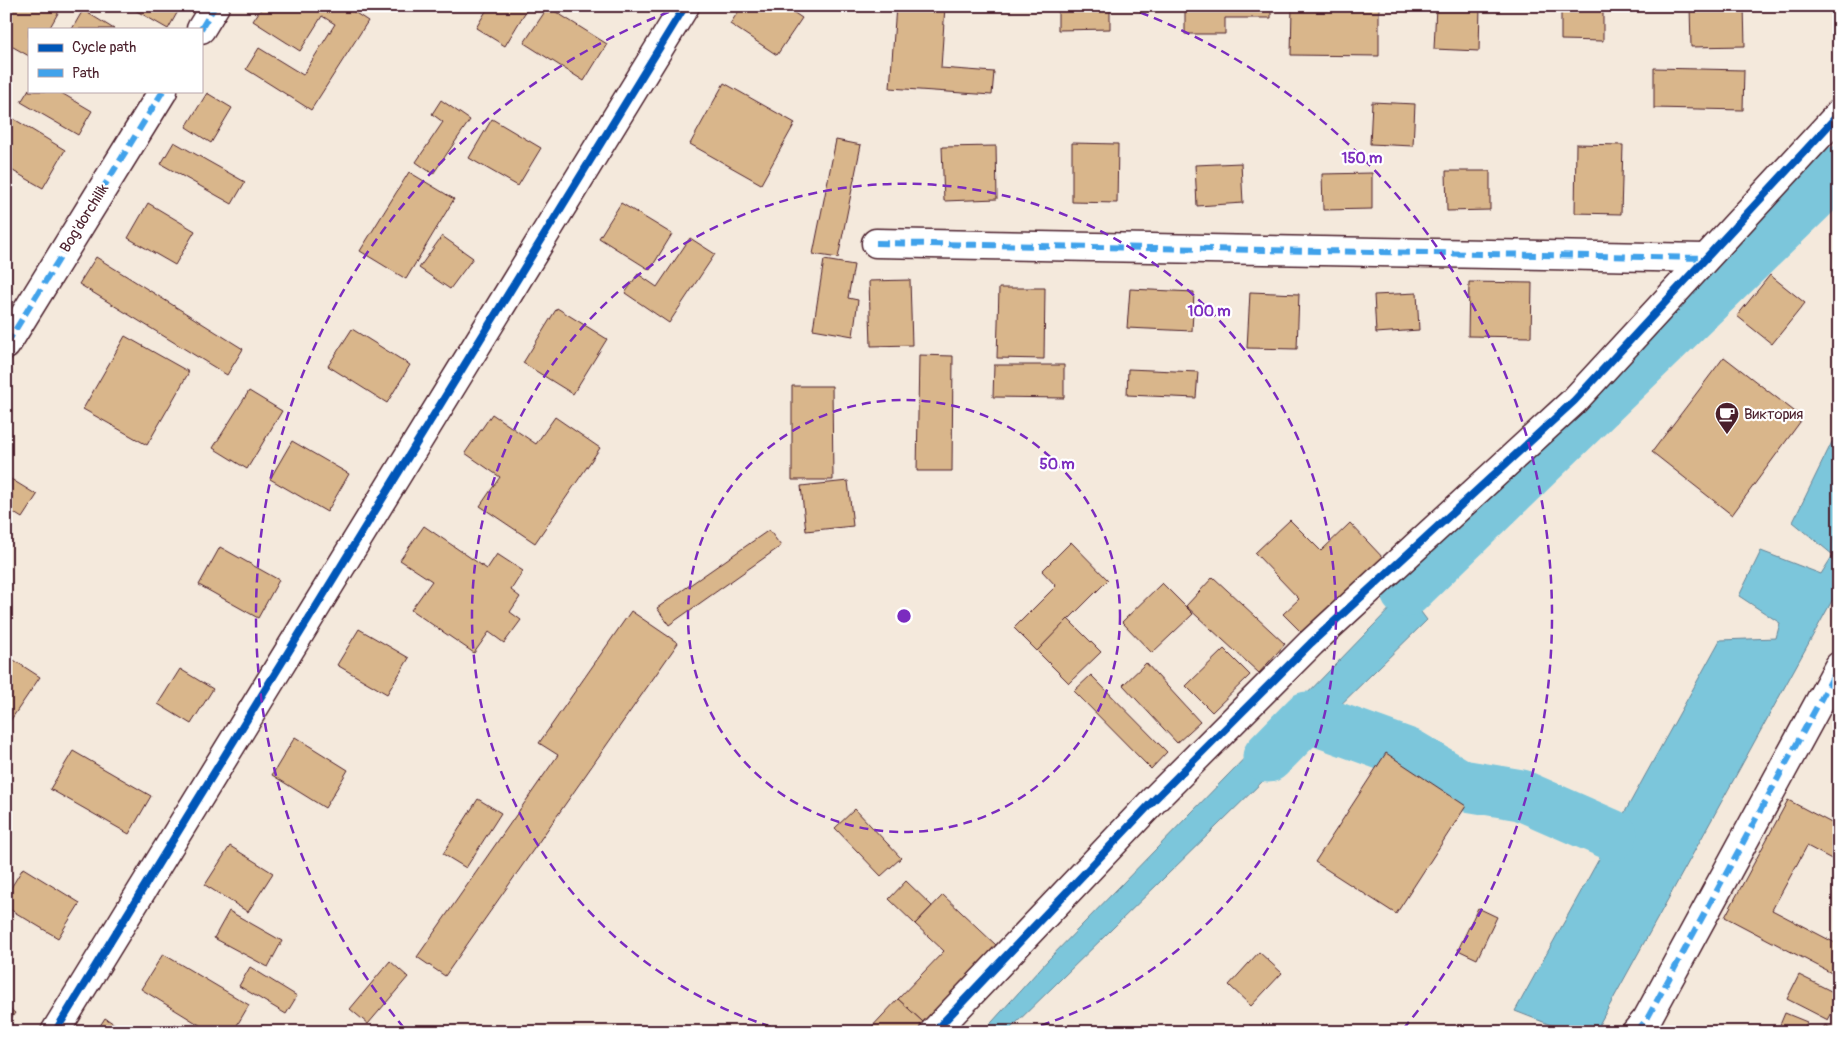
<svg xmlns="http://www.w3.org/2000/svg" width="1845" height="1038" viewBox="0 0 1845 1038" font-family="Pangolin,sans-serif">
	<rect width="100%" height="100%" fill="#f4e9dc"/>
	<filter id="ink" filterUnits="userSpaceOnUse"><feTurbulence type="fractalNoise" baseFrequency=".02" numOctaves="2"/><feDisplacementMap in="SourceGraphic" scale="10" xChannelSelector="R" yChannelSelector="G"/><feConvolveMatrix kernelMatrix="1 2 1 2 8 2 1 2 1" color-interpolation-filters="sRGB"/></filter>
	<g filter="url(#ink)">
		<g fill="#7bc6db" stroke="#678395">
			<path d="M1832 442H1839V588L1595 1032H1569L1515 1011 1720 640 1776 638 1780 623 1739 596 1761 551 1821 574 1833 555 1793 522Z"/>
			<path d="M1406 592 1427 620 1007 1032H983L1048 960Z"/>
		</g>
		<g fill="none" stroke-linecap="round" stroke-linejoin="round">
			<g stroke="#7bc6db" stroke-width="51">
				<path d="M1406 592 1839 171"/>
				<path d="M1268 757 1307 717 1409 754 1461 785 1521 795 1612 835"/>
			</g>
		</g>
		<g fill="#d9b68b" stroke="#4a1f2b">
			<path d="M15 6H62L49 29H29V56L6 43V22Z"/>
			<path d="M128 6H181L168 29Z"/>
			<path d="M263 6H345L368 21 311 110 246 69 259 48 303 75 335 24 322 16 300 51 253 21Z"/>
			<path d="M489 6H529L505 46 476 28Z"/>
			<path d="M742 6H784L802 18 777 55 730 24Z"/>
			<path d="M896 6H945L941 68 994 72 992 95 890 88Z"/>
			<path d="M1058 6H1110V29L1058 30Z"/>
			<path d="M1185 6H1271V18H1225V34H1185Z"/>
			<path d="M1292 6H1379V56L1291 55Z"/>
			<path d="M1436 6H1480L1479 51 1434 49Z"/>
			<path d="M1561 6H1603V41L1561 40Z"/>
			<path d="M1690 6H1744L1745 46 1691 47Z"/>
			<path d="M548 7 607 44 584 81 524 43Z"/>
			<path d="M83 10 114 29H72Z"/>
			<path d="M1654 68 1744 70 1743 110 1654 108Z"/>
			<path d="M724 83 795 123 761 184 690 144Z"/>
			<path d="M29 89V91H58L92 111 78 135 21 102Z"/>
			<path d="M207 93 232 108 211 143 186 127Z"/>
			<path d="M441 100 470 120 433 174 416 162 443 122 432 114Z"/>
			<path d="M1372 102 1415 104 1413 146 1370 144Z"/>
			<path d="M9 116 65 150 43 188 6 167V121Z"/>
			<path d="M492 119 541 148 518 186 469 158Z"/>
			<path d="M836 140 861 145 838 258 813 254Z"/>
			<path d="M174 142 245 182 232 204 161 164Z"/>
			<path d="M1072 143 1118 144 1117 203 1072 202Z"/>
			<path d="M1576 144 1623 145 1621 214 1575 213Z"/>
			<path d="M996 146 997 199 944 201 942 147Z"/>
			<path d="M1241 163 1243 203 1197 206 1195 165Z"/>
			<path d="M1446 171H1490V210L1447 211Z"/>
			<path d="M409 172 454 199 406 279 360 251Z"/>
			<path d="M1372 173V209L1323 210 1322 174Z"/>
			<path d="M148 203 195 231 175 265 128 238Z"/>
			<path d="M621 203 672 234 650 270 599 238Z"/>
			<path d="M442 236 473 258 450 289 419 268Z"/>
			<path d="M690 238 715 254 669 323 625 293 638 274 657 287Z"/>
			<path d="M96 257 243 349 227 375 79 284Z"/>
			<path d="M824 260 854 265 848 298 858 300 853 336 813 329Z"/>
			<path d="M1770 275 1805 303 1772 344 1737 316Z"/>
			<path d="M910 280 912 345 871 346 869 281Z"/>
			<path d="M1469 282 1532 283 1531 337 1468 336Z"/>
			<path d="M999 288H1045L1044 359 997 358Z"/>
			<path d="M1130 289 1194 292 1192 331 1127 328Z"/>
			<path d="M1250 292 1299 294 1297 349 1247 348Z"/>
			<path d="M1417 293 1419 330 1376 333 1374 295Z"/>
			<path d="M557 308 607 339 573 394 523 363Z"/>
			<path d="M352 329 410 365 387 403 328 366Z"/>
			<path d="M125 336 189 372 147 445 83 409Z"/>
			<path d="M919 355 953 356 952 471H917Z"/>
			<path d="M1724 357 1803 418 1732 515 1652 452Z"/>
			<path d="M994 365H1064V398L993 397Z"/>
			<path d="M1128 369 1198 372 1196 398 1127 395Z"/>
			<path d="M792 386H832L833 480H792Z"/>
			<path d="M249 391 282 411 247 469 213 448Z"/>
			<path d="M492 414 536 444 555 417 600 448 535 543 480 506 500 477 465 453Z"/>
			<path d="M292 441 349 474 327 512 270 479Z"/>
			<path d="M6 476 37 495 22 518 6 508Z"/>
			<path d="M848 481 853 526 806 531 801 486Z"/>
			<path d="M1290 520 1321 551 1350 523 1385 560 1305 636 1283 614 1299 599 1255 553Z"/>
			<path d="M424 526 487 569 497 554 523 571 511 590 520 597 510 612 521 620 504 643 489 632 474 653 411 610 432 581 400 560Z"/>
			<path d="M769 530 781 546 669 625 657 608Z"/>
			<path d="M1071 542 1108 580 1037 651 1014 628 1056 586 1042 571Z"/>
			<path d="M220 547 279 580 258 618 199 585Z"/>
			<path d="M1213 577 1285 644 1259 673 1186 606Z"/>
			<path d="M1162 583 1193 614 1152 653 1122 622Z"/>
			<path d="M631 611 678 643 445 976 417 957 558 755 539 743Z"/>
			<path d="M1068 619 1101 652 1069 683 1037 651Z"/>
			<path d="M359 629 409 658 387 694 337 665Z"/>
			<path d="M1224 649 1250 675 1212 712 1186 686Z"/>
			<path d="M6 655 40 677 6 727Z"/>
			<path d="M1146 663 1200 722 1177 743 1123 685Z"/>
			<path d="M180 669 213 689 191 724 158 704Z"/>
			<path d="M1091 675 1167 752 1151 769 1074 691Z"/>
			<path d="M295 737 348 770 325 808 272 775Z"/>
			<path d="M73 751 151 796 129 834 50 789Z"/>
			<path d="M1386 753 1466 806 1396 914 1315 862Z"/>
			<path d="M478 799 501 813 466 868 443 854Z"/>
			<path d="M1788 800 1839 827V863L1807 846 1772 910 1839 945V977L1725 917Z"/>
			<path d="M855 809 901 858 881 876 835 828Z"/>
			<path d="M230 846 273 873 248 912 205 885Z"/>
			<path d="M23 868 80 903 58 938 6 907V896Z"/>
			<path d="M906 881 932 906 915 924 889 899Z"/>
			<path d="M943 895 997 946 924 1023 898 999 944 951 915 924Z"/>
			<path d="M1478 908 1497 917 1477 959 1458 950Z"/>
			<path d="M229 911 282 941 268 967 214 938Z"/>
			<path d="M1259 952 1282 973 1251 1006 1229 985Z"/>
			<path d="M163 954 249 1005 233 1032H211L141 989Z"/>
			<path d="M390 961 408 977 368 1024 350 1009Z"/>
			<path d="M250 967 297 996 286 1014 239 986Z"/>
			<path d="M1799 975 1839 995V1000L1828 1020 1787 999Z"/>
			<path d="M898 999 924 1023 916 1032H867Z"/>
			<path d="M6 1006 15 1013 6 1025Z"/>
			<path d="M1785 1013 1807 1022 1803 1032H1777Z"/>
			<path d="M105 1018 127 1032H96Z"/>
			<path d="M175 1024 188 1032H170Z"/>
			<path d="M1825 1025 1838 1032H1821Z"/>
		</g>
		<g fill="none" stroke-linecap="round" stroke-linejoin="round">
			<defs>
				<g id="street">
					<path d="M201 29 215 6"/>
					<path d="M876 243 1705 258"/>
					<path d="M6 345 163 91"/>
					<path d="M55 1032 685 6"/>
					<path d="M934 1032 1155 799 1311 643 1574 401 1839 114"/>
					<path d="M1636 1032 1647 1019 1839 666"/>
				</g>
			</defs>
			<use href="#street" stroke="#4a1f2b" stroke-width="31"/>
			<use href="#street" stroke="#fff" stroke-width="28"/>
			<g stroke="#40a2eb" stroke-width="6" stroke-dasharray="12 6" stroke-linecap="butt">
				<path d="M201 29 215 6"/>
				<path d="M876 243 1705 258"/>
				<path d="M6 345 163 91"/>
				<path d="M1636 1032 1647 1019 1839 666"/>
			</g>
			<defs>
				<g id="cycleway">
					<path d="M55 1032 685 6"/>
					<path d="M934 1032 1155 799 1311 643 1574 401 1839 114"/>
				</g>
			</defs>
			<use href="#cycleway" stroke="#fff" stroke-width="11"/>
			<use href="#cycleway" stroke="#0057b8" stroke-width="8"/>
		</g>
	</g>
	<g fill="none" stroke="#7b2cbf" stroke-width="2.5" stroke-dasharray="9 6">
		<circle cx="904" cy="616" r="216"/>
		<path d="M785 1031A432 432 0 1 1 1023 1031"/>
		<path d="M404 1028A648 648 0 0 1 682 7M1126 7A648 648 0 0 1 1404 1028"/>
	</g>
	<defs>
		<symbol id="cafe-pin" viewBox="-11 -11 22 30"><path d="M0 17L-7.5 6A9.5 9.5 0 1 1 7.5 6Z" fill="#4a1f2b" stroke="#fff"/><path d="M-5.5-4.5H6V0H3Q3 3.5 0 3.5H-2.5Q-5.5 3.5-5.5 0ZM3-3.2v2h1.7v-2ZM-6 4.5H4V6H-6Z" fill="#fff"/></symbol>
	</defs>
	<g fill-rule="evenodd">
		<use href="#cafe-pin" x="1713" y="400" width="28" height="38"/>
	</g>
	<g text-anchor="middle" stroke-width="4.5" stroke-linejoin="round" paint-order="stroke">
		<g font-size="15" fill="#4a1f2b" stroke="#fff">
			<text transform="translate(84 218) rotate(-58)" y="5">Bog'dorchilik</text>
		</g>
		<g font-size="15" fill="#4a1f2b" stroke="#fff" text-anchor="start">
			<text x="1744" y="419">Виктория</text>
		</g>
	</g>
	<circle cx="904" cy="616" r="8" fill="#7b2cbf" stroke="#fff" stroke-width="2.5"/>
	<g font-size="15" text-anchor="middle" font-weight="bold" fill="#7b2cbf" stroke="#fff" stroke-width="4.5" stroke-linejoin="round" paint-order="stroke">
		<text x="1362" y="163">150 m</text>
		<text x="1209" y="316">100 m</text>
		<text x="1057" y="469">50 m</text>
	</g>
	<rect width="1845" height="1038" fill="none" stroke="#fff" stroke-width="25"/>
	<rect x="12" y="12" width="1820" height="1013" fill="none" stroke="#4a1f2b" stroke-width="2" filter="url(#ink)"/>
	<rect x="28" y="28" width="175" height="65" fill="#ffffff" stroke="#b7a5aa"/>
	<rect x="38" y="44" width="25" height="8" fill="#0057b8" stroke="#b7a5aa"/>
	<text x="72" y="52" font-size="15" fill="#4a1f2b">Cycle path</text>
	<rect x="38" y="69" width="25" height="8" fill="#40a2eb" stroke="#b7a5aa"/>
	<text x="72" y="78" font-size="15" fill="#4a1f2b">Path</text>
</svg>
